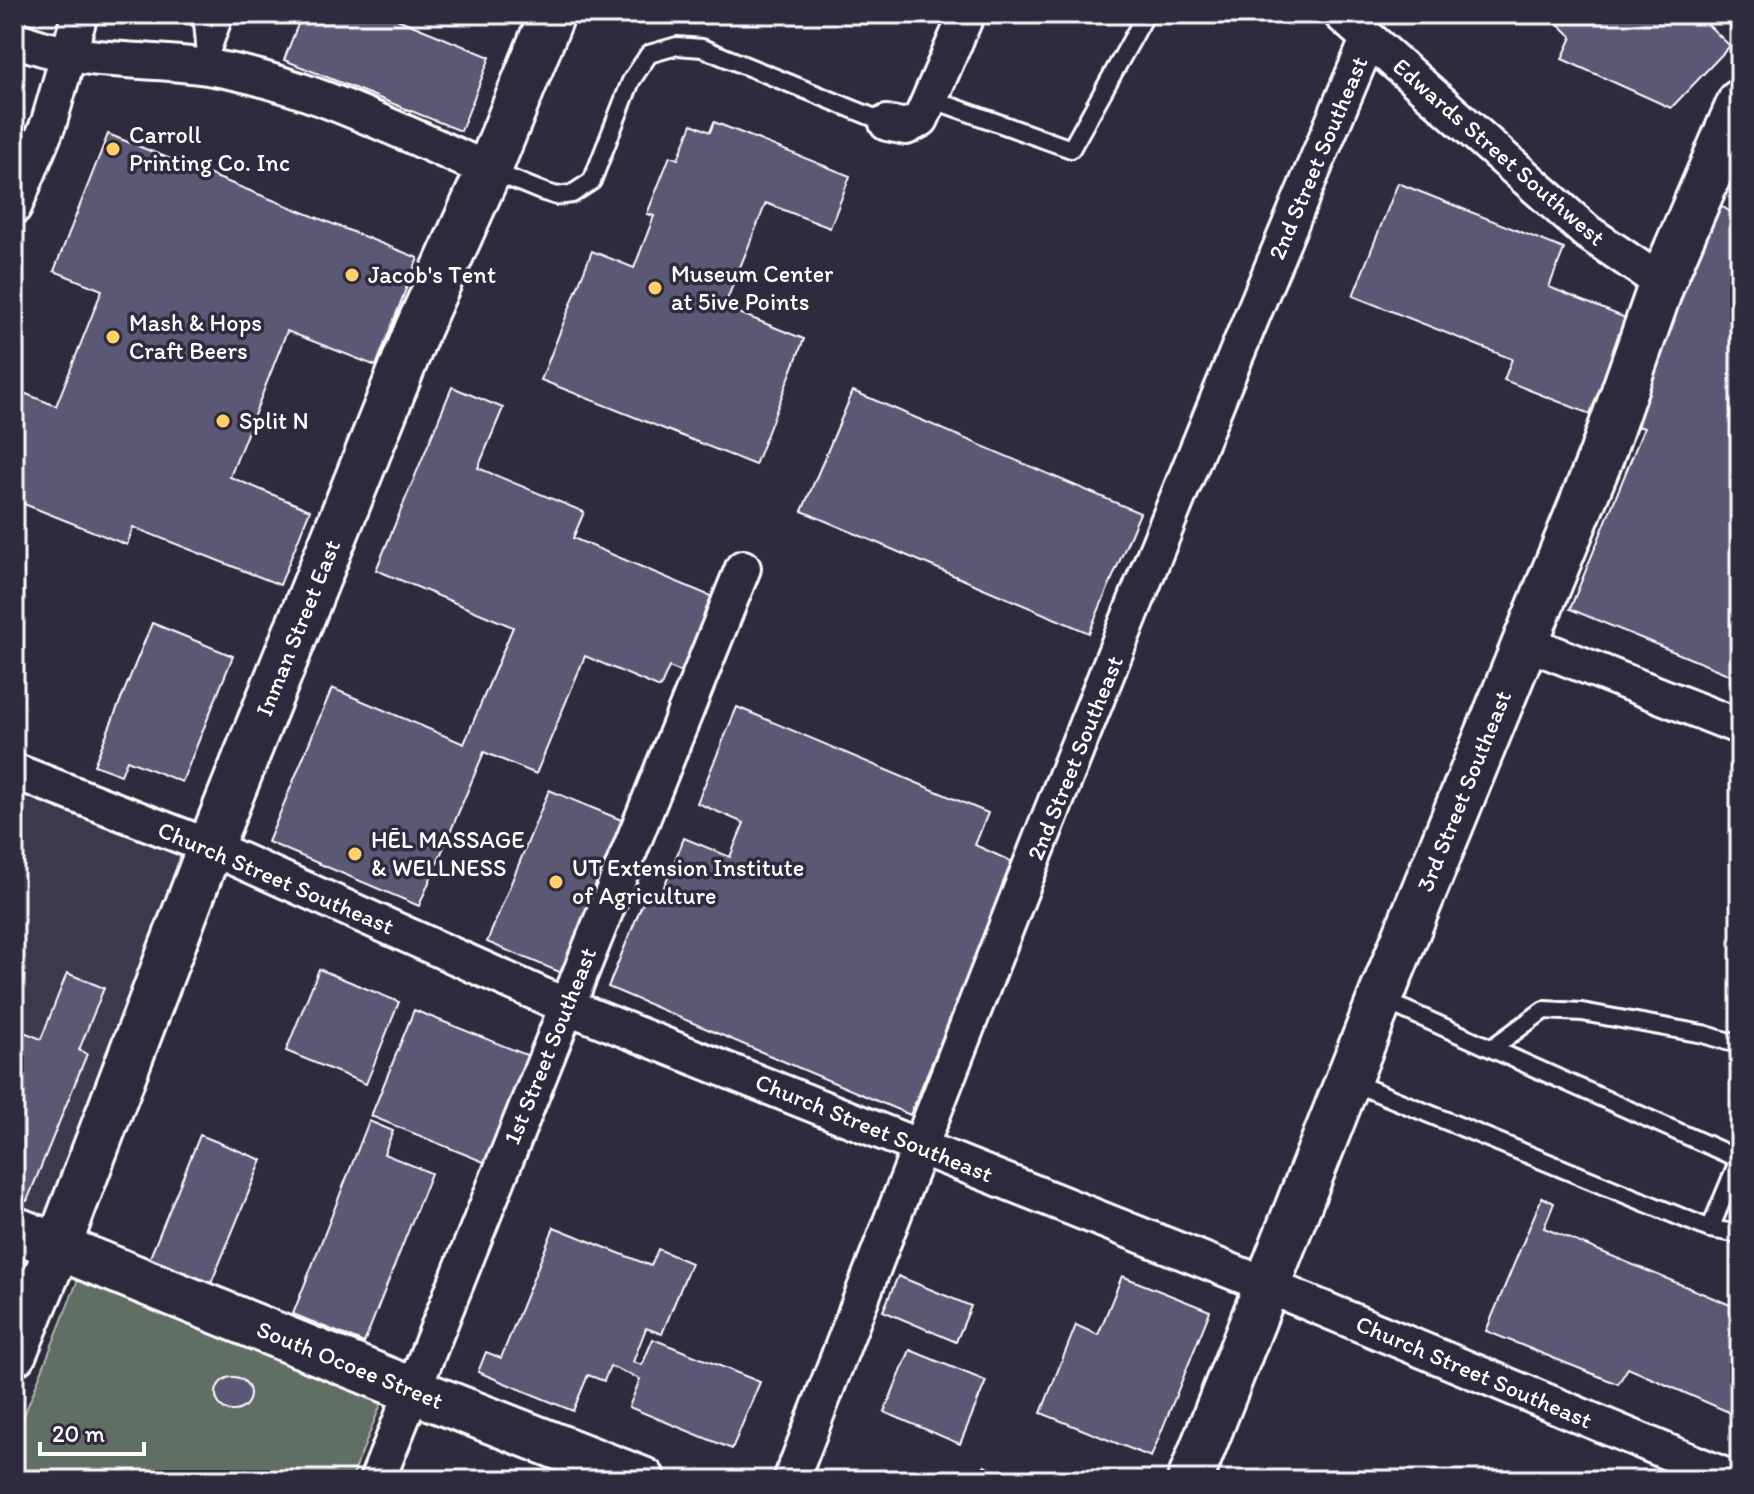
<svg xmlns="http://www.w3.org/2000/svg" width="1754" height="1494" viewBox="0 0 1754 1494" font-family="Itim,sans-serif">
	<rect width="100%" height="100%" fill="#2f2a3d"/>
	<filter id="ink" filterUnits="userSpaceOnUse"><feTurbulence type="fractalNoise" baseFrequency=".0125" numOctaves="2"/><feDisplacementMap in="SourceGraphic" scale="16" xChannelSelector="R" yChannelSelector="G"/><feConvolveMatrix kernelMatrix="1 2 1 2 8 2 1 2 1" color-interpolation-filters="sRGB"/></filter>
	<g filter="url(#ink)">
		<path fill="#3c384e" d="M14 771 210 847 14 1353Z"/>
		<path fill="#616e63" stroke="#b0b6b1" stroke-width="2" d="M79 1277 383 1399 351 1480H14V1441Z"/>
		<g fill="#5a5875" stroke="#fff" stroke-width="2">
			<path d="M302 14H385L490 57 461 131 284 60Z"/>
			<path d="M1548 14H1697L1730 46 1671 108 1562 59 1572 37Z"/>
			<path d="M714 122 850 176 830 228 766 203 724 307 804 339 755 465 541 380 592 251 634 268 654 216 647 214 670 156 678 159 692 124 710 132Z"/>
			<path d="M108 134 418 258 376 366 287 331 230 477 310 510 280 585 133 527 127 545 14 500V389L56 406 102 290 54 271Z"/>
			<path d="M1398 183 1564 249 1549 287 1628 319 1590 414 1504 380 1512 359 1353 296Z"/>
			<path d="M1719 204 1740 219V679L1570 609 1644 428 1631 424Z"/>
			<path d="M452 387 503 408 478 468 584 512 573 538 720 600 689 675 669 667 660 688 585 656 536 774 484 752 419 906 268 842 332 688 464 744 513 627 376 570Z"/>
			<path d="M853 391 1140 513 1089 633 802 511Z"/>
			<path d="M152 623 233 656 182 782 127 760 121 775 94 765Z"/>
			<path d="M737 707 988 813 975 845 1015 863 910 1115 608 987 646 895 658 901 684 838 730 857 744 823 697 803Z"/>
			<path d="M549 790 624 821 562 973 487 942Z"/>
			<path d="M319 969 399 1002 366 1084 286 1051Z"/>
			<path d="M67 973 104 988 79 1050 87 1054 27 1201 14 1195V1028L41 1039Z"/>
			<path d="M414 1010 534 1058 491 1165 371 1116Z"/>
			<path d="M369 1121 393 1131 384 1154 431 1173 364 1343 293 1314Z"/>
			<path d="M200 1135 262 1160 205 1298 144 1272Z"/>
			<path d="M1542 1197 1554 1203 1544 1228 1740 1309V1417L1628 1368 1618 1384 1486 1331Z"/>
			<path d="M554 1227 651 1266 658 1249 691 1263 662 1334 646 1328 633 1362 642 1365 653 1339 760 1382 732 1449 629 1407 640 1379 610 1366 604 1381 588 1375 573 1411 478 1372 486 1352 501 1358Z"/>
			<path d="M898 1276 971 1306 956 1342 883 1311Z"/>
			<path d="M1122 1276 1210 1311 1151 1457 1041 1413 1076 1325 1098 1335Z"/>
			<path d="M910 1350 986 1381 960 1444 884 1412Z"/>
			<circle cx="233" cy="1394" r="17"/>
			<path d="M984 1466 1020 1480H977Z"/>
		</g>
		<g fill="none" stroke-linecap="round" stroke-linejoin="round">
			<defs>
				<g id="lane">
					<path d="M194 14 203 22 207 66"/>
					<path d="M208 61 225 14"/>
					<path d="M931 99 1071 149 1146 14"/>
					<path d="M492 171 541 191 557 196 572 194 592 181 631 81 649 54 677 46 702 48 887 123"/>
					<path d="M1383 1000 1739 1159"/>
					<path d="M1492 1048 1544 1010 1582 1012 1703 1034 1740 1045"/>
					<path d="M1349 1081 1710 1229 1740 1234"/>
					<path d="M1710 1229 1740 1157"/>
				</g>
				<g id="street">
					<path d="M1341 14 1587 232 1662 283"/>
					<path d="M14 38C75 65 143 57 207 67 303 81 400 132 489 170"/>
					<path d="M887 123 906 127 921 119 967 14"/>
					<path d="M14 207 49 122 80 14"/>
					<path d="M1525 642 1740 727"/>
					<path d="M14 771 210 847 566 1006 1266 1285 1735 1480"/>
					<path d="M377 1480 743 568"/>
					<path d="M791 1480C977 998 1165 516 1368 40"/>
				</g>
				<g id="secondary">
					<path d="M14 1229 412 1390 643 1480"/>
					<path d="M1190 1480 1390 974 1601 457 1662 283 1740 102"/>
				</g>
				<path id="primary" d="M14 1353 58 1247 210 847 418 328 489 170 552 14"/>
			</defs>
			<use href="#lane" stroke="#fff" stroke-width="22"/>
			<use href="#street" stroke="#fff" stroke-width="40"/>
			<use href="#secondary" stroke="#fff" stroke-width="50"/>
			<use href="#primary" stroke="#fff" stroke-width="50"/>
			<use href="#lane" stroke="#2f2a3d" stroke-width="16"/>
			<use href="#street" stroke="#2f2a3d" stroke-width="34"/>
			<use href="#secondary" stroke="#2f2a3d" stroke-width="44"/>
			<use href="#primary" stroke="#2f2a3d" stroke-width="44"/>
			<defs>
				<path id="rail" d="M1733 14 1740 21"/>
			</defs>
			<use href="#rail" stroke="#fff" stroke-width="9"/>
			<use href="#rail" stroke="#2f2a3d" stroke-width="6" stroke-dasharray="18" stroke-linecap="butt"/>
		</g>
	</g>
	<g fill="#ffd166" stroke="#2f2a3d" stroke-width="3">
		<circle cx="113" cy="149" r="8"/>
		<circle cx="352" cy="275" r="8"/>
		<circle cx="655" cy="288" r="8"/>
		<circle cx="113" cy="337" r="8"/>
		<circle cx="223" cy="421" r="8"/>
		<circle cx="355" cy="854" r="8"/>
		<circle cx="556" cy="882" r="8"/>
	</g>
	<g text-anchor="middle" stroke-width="7" stroke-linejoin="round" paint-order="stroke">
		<g font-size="24" fill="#fff" stroke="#2f2a3d" text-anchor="start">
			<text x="129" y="143">Carroll<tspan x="129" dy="28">Printing Co. Inc</tspan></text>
			<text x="671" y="282">Museum Center<tspan x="671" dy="28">at 5ive Points</tspan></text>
			<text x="368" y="283">Jacob's Tent</text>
			<text x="129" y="331">Mash &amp; Hops<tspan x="129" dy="28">Craft Beers</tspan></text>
			<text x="239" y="429">Split N</text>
			<text x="371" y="848">HĒL MASSAGE<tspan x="371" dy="28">&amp; WELLNESS</tspan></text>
			<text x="572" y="876">UT Extension Institute<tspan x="572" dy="28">of Agriculture</tspan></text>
		</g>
		<g font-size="24" fill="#fff" stroke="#2f2a3d">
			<text transform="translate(1499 152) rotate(41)" y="8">Edwards Street Southwest</text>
			<text transform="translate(1318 158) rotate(-67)" y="8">2nd Street Southeast</text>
			<text transform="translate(298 628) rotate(-68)" y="8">Inman Street East</text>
			<text transform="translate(1075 758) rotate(-68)" y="8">2nd Street Southeast</text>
			<text transform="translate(1464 791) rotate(-68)" y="8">3rd Street Southeast</text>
			<text transform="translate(276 878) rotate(23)" y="8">Church Street Southeast</text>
			<text transform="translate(550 1046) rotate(-68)" y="8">1st Street Southeast</text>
			<text transform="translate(874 1128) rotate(22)" y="8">Church Street Southeast</text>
			<text transform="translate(350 1365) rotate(22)" y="8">South Ocoee Street</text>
			<text transform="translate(1474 1372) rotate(23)" y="8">Church Street Southeast</text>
		</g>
	</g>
	<rect width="1754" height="1494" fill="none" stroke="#2f2a3d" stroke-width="48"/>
	<rect x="24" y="24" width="1706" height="1446" fill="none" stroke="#fff" stroke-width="3" filter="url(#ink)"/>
	<path d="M40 1442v12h104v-12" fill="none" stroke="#ffffff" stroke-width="4"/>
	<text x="52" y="1442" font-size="24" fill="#ffffff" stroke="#2f2a3d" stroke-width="6" paint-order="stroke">20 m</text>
</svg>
